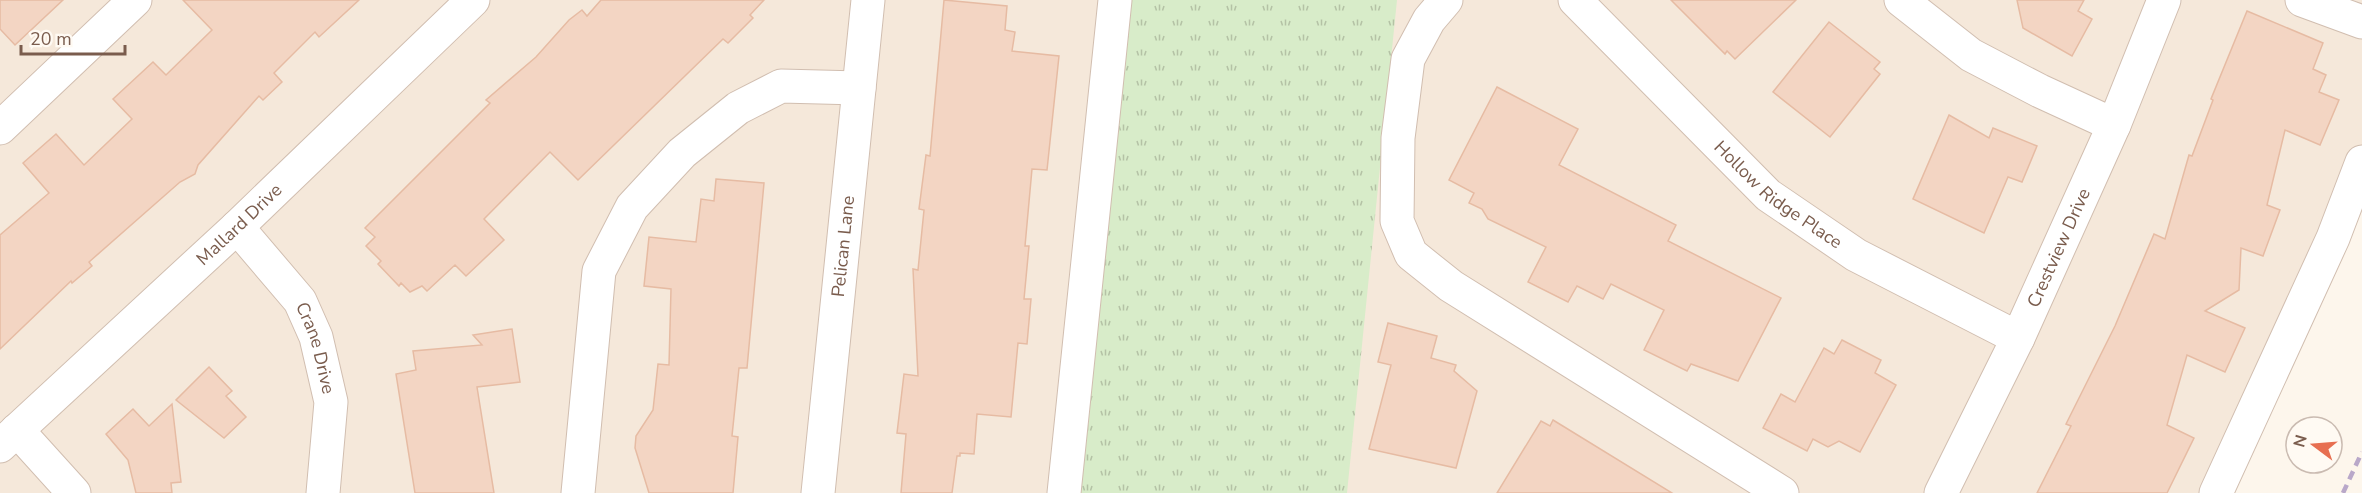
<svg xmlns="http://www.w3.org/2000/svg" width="2362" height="493" viewBox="0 0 2362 493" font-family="'Nunito Sans',sans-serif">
	<defs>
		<pattern id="grass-tufts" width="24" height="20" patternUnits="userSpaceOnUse" patternTransform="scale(1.5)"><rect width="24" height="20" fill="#d8ecc9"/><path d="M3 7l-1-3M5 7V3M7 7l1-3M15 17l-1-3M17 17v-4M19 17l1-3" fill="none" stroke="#b4c2a5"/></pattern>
	</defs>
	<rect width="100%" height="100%" fill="#fdf6ec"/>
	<g fill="#f5e8da">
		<path d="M0 0H1130L1080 493H0Z"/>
		<path d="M1392 0H2362V211L2228 493H1342Z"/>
	</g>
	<path fill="url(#grass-tufts)" d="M1130 0H1397L1347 493H1080Z"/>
	<g fill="#f3d5c3" stroke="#e6bba3" stroke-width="1.5">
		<path d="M0 0H63L15 45 0 29Z"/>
		<path d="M183 0H359L319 37 315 32 274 73 282 82 263 100 259 96 198 165 195 174 180 182 89 262 92 266 72 283 71 281 0 349V235L49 193 23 163 56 134 84 165 132 119 113 99 153 62 166 75 212 30Z"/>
		<path d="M601 0H764L750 15 753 18 728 43 723 39 578 180 550 152 484 219 504 240 466 276 455 265 427 291 422 286 410 292 401 283 399 286 378 264 381 261 366 246 375 237 365 228 490 103 486 100 536 57 569 20 582 10 587 16Z"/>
		<path d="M944 0 1007 6 1005 30 1015 32 1012 51 1059 56 1047 170 1032 169 1025 246H1029L1024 299H1031L1027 344 1018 343 1011 417 977 414 974 454 960 453V456H957L952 493H901L906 434 897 433 904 374 918 376 913 269 918 270 924 210 919 209 926 155 930 156Z"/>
		<path d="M1671 0H1796L1735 59 1727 51 1725 54Z"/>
		<path d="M2017 0H2084L2078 11 2092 19 2072 56 2023 28Z"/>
		<path d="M2247 11 2323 43 2313 69 2326 75 2319 92 2339 100 2320 145 2285 130 2267 205 2280 210 2263 256 2241 248 2239 290 2205 311 2245 328 2225 372 2187 355 2167 425 2194 438 2167 493H2037L2071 426 2066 424 2115 326 2154 234 2165 239 2189 155 2192 156 2213 100 2211 99Z"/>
		<path d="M1829 22 1880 62 1874 69 1880 74 1830 137 1773 92Z"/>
		<path d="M1497 87 1578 129 1559 165 1676 225 1668 241 1781 298 1738 381 1691 364 1687 371 1644 350 1664 310 1611 284 1603 299 1577 286 1568 302 1528 282 1546 247 1488 219 1482 209 1469 203 1474 193 1449 180Z"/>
		<path d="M1949 115 1989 138 1993 128 2037 146 2022 182 2008 177 1984 233 1913 199Z"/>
		<path d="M716 179 764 183 747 368H739L732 436 738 437 733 493H649L635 448 636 436 653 410 658 364 669 365 671 289 644 286 649 237 696 242 701 199 714 201Z"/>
		<path d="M1388 323 1437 336 1431 358 1456 365 1454 371 1477 391 1456 468 1369 449 1391 365 1378 362Z"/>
		<path d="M512 329 520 382 477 387 494 493H415L396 374 416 370 413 351 482 345 473 335Z"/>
		<path d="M1842 340 1881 360 1875 373 1896 385 1860 452 1839 441 1828 447 1813 439 1807 451 1763 428 1781 394 1795 402 1824 348 1834 354Z"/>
		<path d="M209 367 232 391 226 396 246 417 224 438 176 400Z"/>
		<path d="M172 404 181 482 171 483 172 493H136L128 460 106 434 133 409 149 426Z"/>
		<path d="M1553 420 1672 493H1497L1541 421 1550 426Z"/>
	</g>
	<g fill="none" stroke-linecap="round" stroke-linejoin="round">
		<defs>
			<g id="minor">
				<path d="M1446 0 1429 20 1408 59 1398 138 1397 221 1411 254 1451 286 1782 493"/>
				<path id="s1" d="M1575 0 1768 195 1856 255 2018 338"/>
				<path d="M1901 0 1971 55 2040 91 2114 125"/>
				<path d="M2302 0 2362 22"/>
				<path d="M0 128 135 0"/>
				<path id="s2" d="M237 227 300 301 316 337 331 402 323 493"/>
				<path d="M17 430 74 493"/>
				<path id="s3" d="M0 446 237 227 473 0"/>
				<path d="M578 493 599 271 632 207 682 153 738 108 781 86 859 88"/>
				<path id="s4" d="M818 493 868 0"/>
				<path d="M1064 493 1115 0"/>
				<path id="s5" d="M1941 493 2018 338 2114 125 2164 0"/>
				<path d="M2216 493 2333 238 2362 162"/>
			</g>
		</defs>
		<use href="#minor" stroke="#d1beb0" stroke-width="35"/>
		<use href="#minor" stroke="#fff" stroke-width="33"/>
		<path stroke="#b9a8c9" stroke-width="4.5" stroke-dasharray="9 6" stroke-linecap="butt" d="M2343 493 2362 452"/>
	</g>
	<g text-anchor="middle" stroke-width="4.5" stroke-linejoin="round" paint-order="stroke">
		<g font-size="18" fill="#7a5c4d" stroke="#fffaf3">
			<text dy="6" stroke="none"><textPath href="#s1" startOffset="282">Hollow Ridge Place</textPath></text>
			<text dy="6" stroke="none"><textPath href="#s3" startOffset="326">Mallard Drive</textPath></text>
			<text dy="6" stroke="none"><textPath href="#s4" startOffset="248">Pelican Lane</textPath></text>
			<text dy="6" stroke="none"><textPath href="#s5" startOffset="272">Crestview Drive</textPath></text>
			<text dy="6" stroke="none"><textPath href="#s2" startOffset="147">Crane Drive</textPath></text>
		</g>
	</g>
	<g transform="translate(2314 445) rotate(286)"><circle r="28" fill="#fffaf3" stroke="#cabbb1" stroke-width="1.5"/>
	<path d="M0-4.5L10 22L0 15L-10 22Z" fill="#e76f51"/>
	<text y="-9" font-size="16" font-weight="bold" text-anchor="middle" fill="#7a5c4d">N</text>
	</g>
	<path d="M21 45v9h104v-9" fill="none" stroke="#7a5c4d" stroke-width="3"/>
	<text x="30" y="45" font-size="18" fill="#7a5c4d" stroke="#fffaf3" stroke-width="4.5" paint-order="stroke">20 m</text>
</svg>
